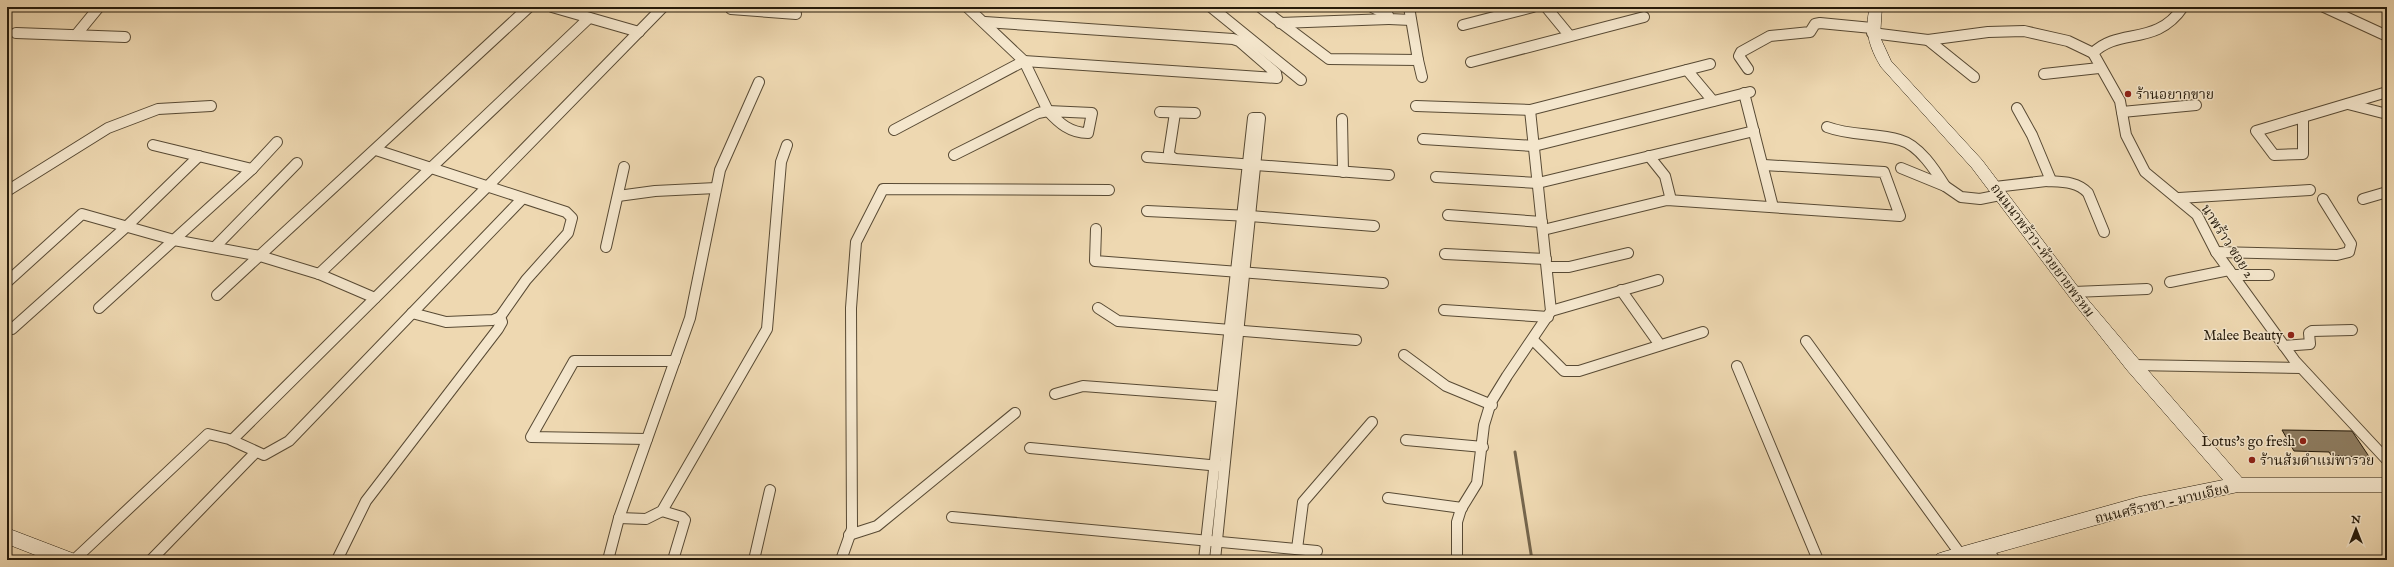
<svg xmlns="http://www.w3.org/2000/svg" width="2394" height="567" viewBox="0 0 2394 567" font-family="'IM FELL English','Noto Serif Thai',serif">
	<rect width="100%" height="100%" fill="#eed8b1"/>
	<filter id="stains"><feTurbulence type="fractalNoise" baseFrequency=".005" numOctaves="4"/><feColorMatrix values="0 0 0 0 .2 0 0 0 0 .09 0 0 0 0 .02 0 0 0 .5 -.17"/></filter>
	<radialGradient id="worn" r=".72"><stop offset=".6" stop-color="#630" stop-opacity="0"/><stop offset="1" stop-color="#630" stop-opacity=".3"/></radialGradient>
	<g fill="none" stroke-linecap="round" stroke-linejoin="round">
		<path stroke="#75664d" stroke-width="3" d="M1515 452 1532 560"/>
	</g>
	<path fill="#8e7d61" stroke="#261b0b" d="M2282 430 2352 431 2370 458 2331 455 2329 452 2294 451Z"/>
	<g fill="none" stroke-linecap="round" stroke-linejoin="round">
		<defs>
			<g id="street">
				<path d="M552 7 639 32"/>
				<path d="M732 7 731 9 796 14"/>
				<path d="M967 7 1024 61 1048 111"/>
				<path d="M1211 7 1301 80"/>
				<path d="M1260 7 1329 59 1418 60 1422 77"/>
				<path d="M1372 7 1388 15 1389 19 1411 20"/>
				<path d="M1409 7 1418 60"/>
				<path d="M1546 7 1569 35"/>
				<path d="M2183 7C2156 47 2119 27 2093 53L2120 101 2126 135 2145 172 2197 215 2216 252 2295 361 2387 460"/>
				<path d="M2324 7 2387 36"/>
				<path d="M1280 23 1389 19"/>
				<path d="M1463 25 1533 7"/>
				<path d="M16 33 125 37"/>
				<path d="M1872 33 1928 40 1988 32 2024 31 2068 41 2093 53"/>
				<path d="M76 35 99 7"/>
				<path d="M1928 40 1974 77"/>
				<path d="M1471 62 1644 17"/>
				<path d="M1748 69 1739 56 1741 52 1770 36 1810 32 1815 24 1820 23 1872 28"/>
				<path d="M1687 70 1713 101"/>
				<path d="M2044 74 2099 68"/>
				<path d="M1744 93 1773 207"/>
				<path d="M2348 104 2387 114"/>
				<path d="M1416 106 1530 110 1710 64"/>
				<path d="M1048 111 1092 113 1088 133C1070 133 1059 123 1048 111Z"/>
				<path d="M1160 112 1195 113"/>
				<path d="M2122 112 2196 105"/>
				<path d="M1175 113 1169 152 1170 156 1175 159 1389 175"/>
				<path d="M2303 117V154L2274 155 2256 131Z"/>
				<path d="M2303 117 2387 92"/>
				<path d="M1342 119 1343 172"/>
				<path d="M1827 127C1851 136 1876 133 1900 140 1919 145 1935 170 1945 186"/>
				<path d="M894 130 1024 61 1277 78 1276 73 1239 41 1233 39 985 22"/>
				<path d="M1423 139 1534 146 1750 92"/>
				<path d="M376 150 566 212 572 218 568 233 526 280 500 317 493 320 446 322 412 313"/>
				<path d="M954 155 1038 113 1048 111"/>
				<path d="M1649 156 1665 176 1671 200"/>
				<path d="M1147 157 1175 159"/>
				<path d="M1901 168 1945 186 1961 197 1980 199 2000 195"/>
				<path d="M252 169 277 142"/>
				<path d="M1436 177 1538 183 1754 131"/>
				<path d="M2046 181C2061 182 2077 181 2088 193L2104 232"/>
				<path d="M1995 187 2046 181 2050 178 2032 135 2017 108"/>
				<path d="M7 191 108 128 158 109 211 106"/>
				<path d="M618 196 655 191 716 188"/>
				<path d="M2179 198 2310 190"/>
				<path d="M2363 199 2387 192"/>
				<path d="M1147 211 1250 216 1374 226"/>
				<path d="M1448 215 1542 222"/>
				<path d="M1096 229 1095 261 1383 283"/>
				<path d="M1543 230 1667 200 1900 216 1884 172 1764 165"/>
				<path d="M215 247 297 163"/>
				<path d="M606 247 624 167"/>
				<path d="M2216 252 2337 255 2349 252 2351 244 2323 199"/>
				<path d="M1445 254 1546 259"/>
				<path d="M1547 267H1569L1628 253"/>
				<path d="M319 274 589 18"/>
				<path d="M2233 275H2269"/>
				<path d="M7 282 82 214 174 240 260 256 319 274 375 298"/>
				<path d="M2170 282 2229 270"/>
				<path d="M1621 290 1660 345"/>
				<path d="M2074 292 2147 289"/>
				<path d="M217 295 529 7"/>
				<path d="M99 308 252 169 153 145"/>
				<path d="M1098 308 1118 321 1356 340"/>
				<path d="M1444 310 1548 317"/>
				<path d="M1551 311 1658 280"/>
				<path d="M12 329 126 227 199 156"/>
				<path d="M1533 340 1564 371H1579L1703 332"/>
				<path d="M1806 341 1961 555"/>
				<path d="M2284 346 2310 344 2309 333 2312 331 2352 330"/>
				<path d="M1404 355 1446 386 1492 405"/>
				<path d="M2133 365 2301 368"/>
				<path d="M1737 366 1818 560"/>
				<path d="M1055 394 1083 386 1229 397"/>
				<path d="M647 439 531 437 574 361H675"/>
				<path d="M232 440 488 186 663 7"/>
				<path d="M1406 440 1483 447"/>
				<path d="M1030 448 1220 466"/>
				<path d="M1388 498 1462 508"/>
				<path d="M662 511 682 517 685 520 673 560"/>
				<path d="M952 517 1317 551"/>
				<path d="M619 518 646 519 662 511 767 329 781 162 787 145"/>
				<path d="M849 535 877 526 1015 413"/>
				<path d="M1297 549 1303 502 1372 422"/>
				<path d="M1987 549 1995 560"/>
				<path d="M74 560 208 434 229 439 264 455 289 441 522 199"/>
				<path d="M151 560 254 454"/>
				<path d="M337 560 366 501 498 329 502 322 500 317"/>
				<path d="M608 560 619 518 690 318 720 170 759 82"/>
				<path d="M754 560 770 490"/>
				<path d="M841 560 852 529 851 308 856 242 883 189 1109 190"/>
				<path d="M1204 560 1253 118H1260L1215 560"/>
				<path d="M1457 560V522L1461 509 1477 483 1484 425 1491 402 1507 376 1551 311 1530 110"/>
			</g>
			<g id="secondary">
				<path d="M1870 7H1882L1880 37 1891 61 1982 160 2084 295 2139 360 2242 478H2387V492H2238L2139 513 1971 560H1934L1937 554 1943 552 2139 497 2223 480 2127 370 2074 303 1972 168 1881 67C1869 47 1864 30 1870 7Z"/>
				<path d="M7 528 75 554 78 560H48L7 544Z"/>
			</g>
		</defs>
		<use href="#street" stroke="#584a34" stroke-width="12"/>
		<use href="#secondary" stroke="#261b0b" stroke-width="1"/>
		<use href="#street" stroke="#f4e6cc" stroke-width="10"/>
		<use href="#secondary" fill="#f4e6cc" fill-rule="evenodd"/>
	</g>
	<g fill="#8f2418" stroke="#f4e6cc" stroke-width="1.5">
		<circle cx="2128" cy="94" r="4"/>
		<circle cx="2291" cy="335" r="4"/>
		<circle cx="2303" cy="441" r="4"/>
		<circle cx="2252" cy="460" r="4"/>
	</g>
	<g text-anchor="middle" stroke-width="3" stroke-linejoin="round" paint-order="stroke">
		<g font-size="14" fill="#261b0b" stroke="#f4e6cc" text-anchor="start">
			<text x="2136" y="99">ร้านอยากขาย</text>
			<text x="2283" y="340" text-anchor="end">Malee Beauty</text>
			<text x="2295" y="446" text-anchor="end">Lotus's go fresh</text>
			<text x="2260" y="465">ร้านส้มตำแม่พารวย</text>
		</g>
		<g font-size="14" fill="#261b0b" stroke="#f4e6cc">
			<text transform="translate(2228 241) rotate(57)" y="5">นาพร้าว ซอย 2</text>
			<text transform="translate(2043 250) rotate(53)" y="5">ถนนนาพร้าว-ห้วยยายพรหม</text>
			<text transform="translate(2162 503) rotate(-13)" y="5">ถนนศรีราชา - มาบเอียง</text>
		</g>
	</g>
	<rect width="2394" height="567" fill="none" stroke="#eed8b1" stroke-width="24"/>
	<rect x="8" y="8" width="2378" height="551" fill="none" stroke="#261b0b" stroke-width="2"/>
	<rect x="12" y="12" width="2370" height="543" fill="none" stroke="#261b0b"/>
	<g transform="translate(2356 529)" stroke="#f4e6cc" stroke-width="3" paint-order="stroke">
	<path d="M0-3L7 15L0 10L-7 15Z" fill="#261b0b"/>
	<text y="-6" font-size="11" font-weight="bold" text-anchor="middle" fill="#261b0b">N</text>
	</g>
	<rect width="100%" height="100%" filter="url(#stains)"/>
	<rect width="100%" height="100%" fill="url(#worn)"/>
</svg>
